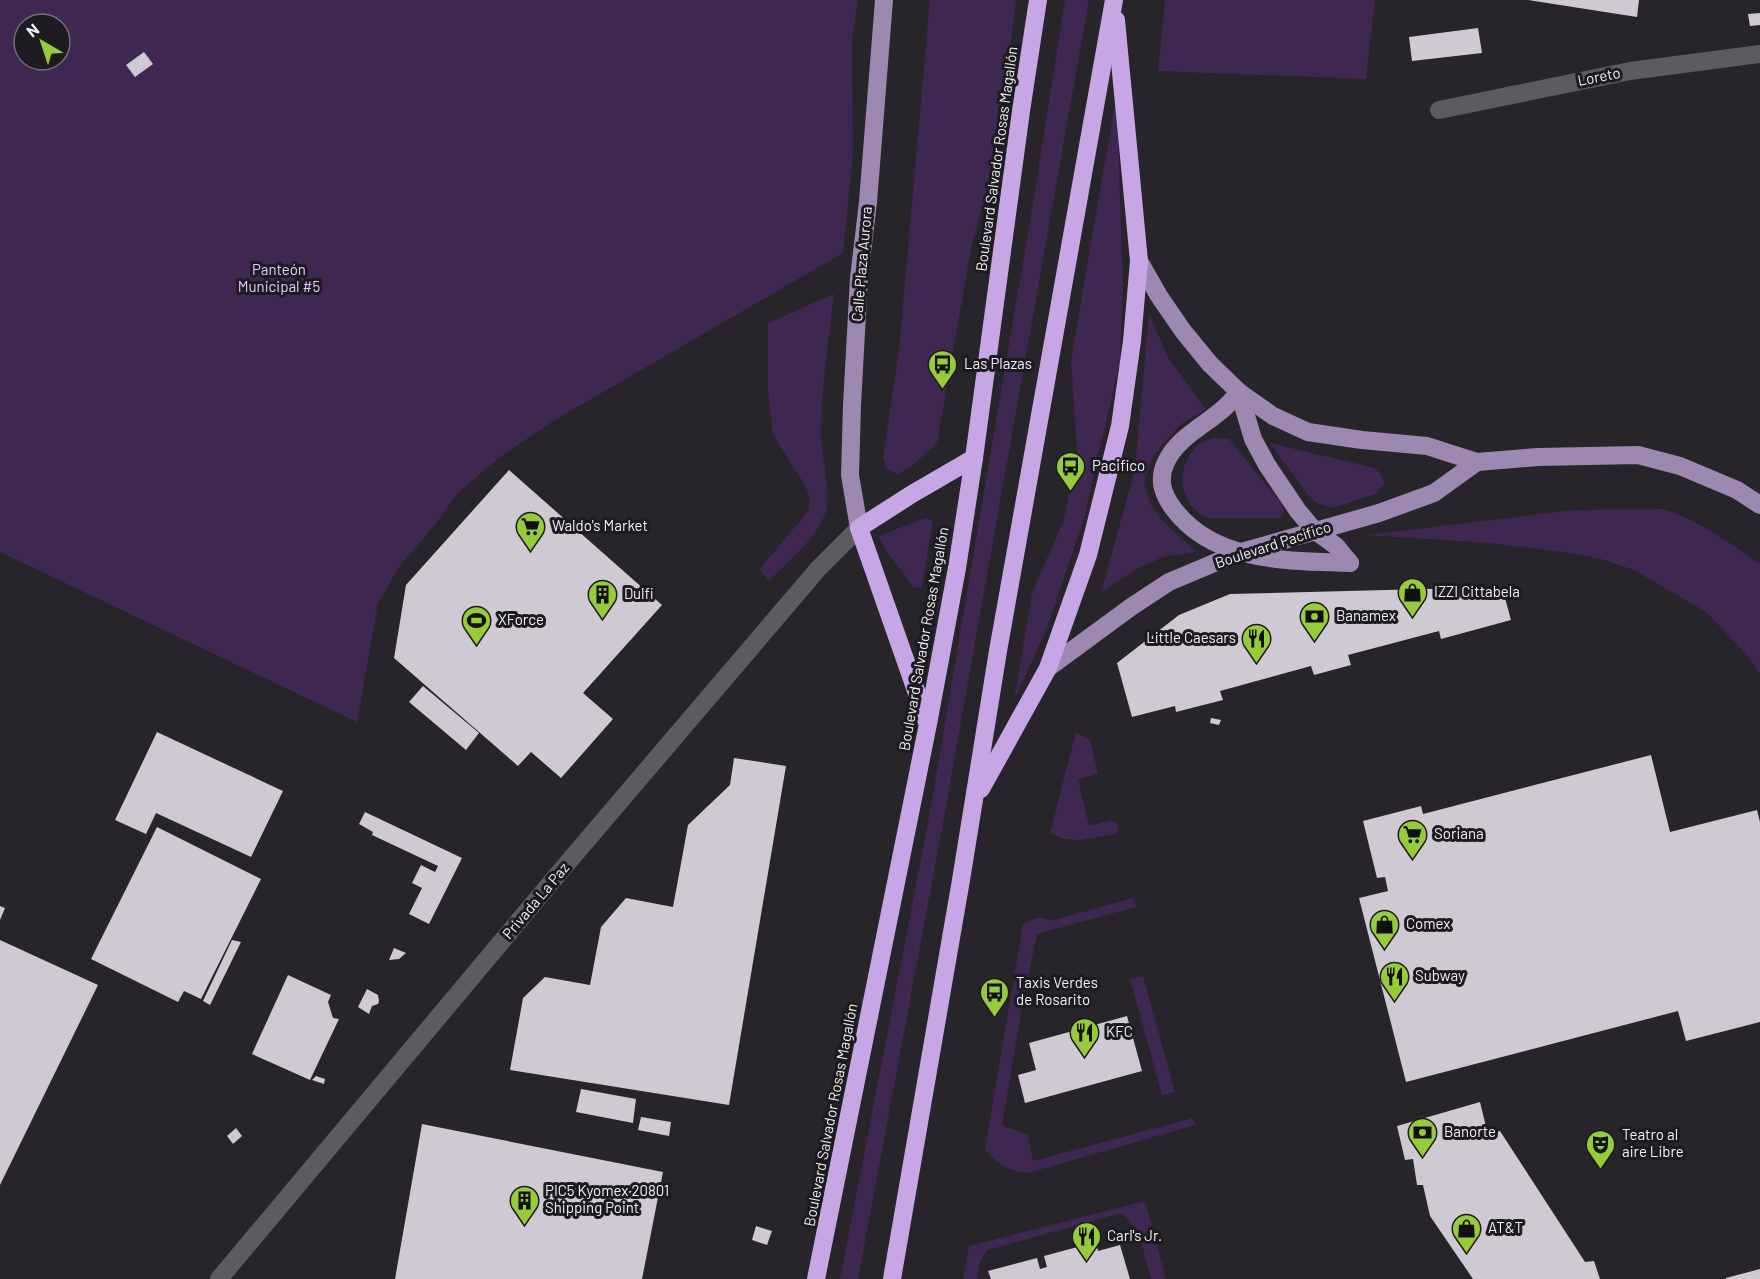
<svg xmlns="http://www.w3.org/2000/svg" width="1760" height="1279" viewBox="0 0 1760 1279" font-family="Barlow,sans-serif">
	<rect width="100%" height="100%" fill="#27242a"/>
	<g fill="#3e2751" fill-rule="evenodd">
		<path d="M0 0H858L852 41 853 153 843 253 555 420 500 457 458 493 434 526 399 567 378 603 357 722 0 552ZM24 24H60V60H24Z"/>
		<path d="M930 0H1016L998 151 972 244 937 443 911 467 898 474 887 470 883 458 899 350Z"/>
		<path d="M1065 0H1089L942 829 858 1279H840L928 823 1035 191Z"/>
		<path d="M1165 0H1375L1366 79 1158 71Z"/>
		<path d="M1127 33 1118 140 1123 284 1120 362 1082 526 1045 633 1014 701 1032 593 1064 519 1077 451 1071 360Z"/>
		<path d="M834 294C829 340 821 386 821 432 821 457 831 485 826 510 821 535 786 563 769 581L760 569 809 510 810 498 805 485 773 435 768 391V323Z"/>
		<path d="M1149 313 1167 356 1206 409 1181 424 1153 456 1144 483 1151 505 1163 521 1196 552 1163 557 1136 569 1101 593 1135 469Z"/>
		<path d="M1213 438 1229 439 1282 504 1284 513 1280 518H1207C1185 506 1175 480 1188 458 1190 455 1193 449 1196 446 1200 443 1208 440 1213 438Z"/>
		<path d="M1270 443 1375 468 1382 476 1385 484 1375 494 1333 508 1317 503 1308 495Z"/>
		<path d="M1663 509C1699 520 1730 543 1760 564V674L1748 656 1706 612 1634 570 1601 559 1564 552 1488 543 1366 535 1574 510Z"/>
		<path d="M925 518 933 520 922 587 914 588 886 550 879 536Z"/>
		<path d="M1076 732 1090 740 1098 774 1078 779 1089 826 1111 820 1117 824 1119 829 1116 834 1081 840 1064 839 1050 833Z"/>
		<path d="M1133 898 1136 907 1037 934 1022 1007 1002 1125 1028 1135 1033 1161 1193 1118 1195 1125 1028 1173C1006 1171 1000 1165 985 1150L1023 924C1033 919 1040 914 1051 921Z"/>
		<path d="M1143 976 1175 1092 1162 1095 1130 979Z"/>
		<path d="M1145 1201 1166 1279H1151C1144 1256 1142 1228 1121 1213L988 1250C980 1259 978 1267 977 1279H963L969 1246Z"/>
	</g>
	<g fill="#cec9d2">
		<path d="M1528 0H1639L1637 17Z"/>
		<path d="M1760 13V25L1750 26 1748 14Z"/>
		<path d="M1478 28 1482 53 1412 61 1409 37Z"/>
		<path d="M144 52 153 64 135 77 126 65Z"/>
		<path d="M509 470 662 605 583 693 613 719 561 778 531 752 518 766 394 658 406 585Z"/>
		<path d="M1502 587 1511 620 1441 639 1439 631 1348 655 1351 665 1314 675 1311 666 1220 691 1223 700 1176 712 1175 706 1132 717 1117 663 1179 615 1230 594Z"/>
		<path d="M423 686 479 733 466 750 409 702Z"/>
		<path d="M1211 718 1221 720 1219 725 1210 723Z"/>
		<path d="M157 732 283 791 251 857 156 813 146 834 115 820Z"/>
		<path d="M1651 755 1670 832 1757 810 1760 822V1022L1686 1041 1678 1011 1406 1082 1359 898 1388 891 1385 877 1377 878 1363 821 1421 806 1423 814Z"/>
		<path d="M734 758 786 766 729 1105 510 1070 523 998 545 977 590 985 601 927 626 898 673 907 688 825 730 785Z"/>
		<path d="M365 812 462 858 429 924 409 914 422 888 412 883 421 865 435 872 438 866 372 835 373 832 359 824Z"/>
		<path d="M157 827 261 879 201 999 184 991 178 1002 91 959Z"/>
		<path d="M0 906 5 908 0 920Z"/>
		<path d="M0 940 98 985 0 1185Z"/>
		<path d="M232 940 241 942 210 1005 203 1001Z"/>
		<path d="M394 948 406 953 399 959 389 960Z"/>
		<path d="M288 975 331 995 328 1002 333 1018 339 1019 310 1080 252 1054Z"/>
		<path d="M367 989 378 995 379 1001 378 1004 372 1006 369 1014 358 1007Z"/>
		<path d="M1127 1016 1142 1071 1025 1103 1018 1075 1036 1070 1029 1043Z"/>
		<path d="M316 1076 325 1079 324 1084 312 1080Z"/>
		<path d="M581 1089 636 1099 633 1123 576 1112Z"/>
		<path d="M1480 1102 1488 1135 1500 1131 1585 1262 1594 1261 1600 1279H1473L1430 1216 1423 1185H1417L1413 1159 1405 1160 1397 1126Z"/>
		<path d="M641 1117 671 1122 669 1136 638 1130Z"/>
		<path d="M422 1124 663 1172 642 1279H395Z"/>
		<path d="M236 1128 242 1136 233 1144 227 1136Z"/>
		<path d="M756 1226 772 1231 767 1245 752 1240Z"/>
		<path d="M1096 1242 1098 1251 1120 1245 1130 1279H991L988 1271 1037 1258 1040 1269 1047 1267 1044 1256Z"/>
		<path d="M1760 1269V1279H1726V1278Z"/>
	</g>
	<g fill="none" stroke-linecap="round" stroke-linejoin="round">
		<g stroke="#5d5a61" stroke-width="18">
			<path d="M1439 110 1630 71 1760 54"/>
			<path d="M219 1279 564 867 818 569 859 528"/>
		</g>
		<g stroke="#9c88b0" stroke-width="18">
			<path d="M1139 261 1159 296 1183 331 1210 364 1239 392 1273 416 1308 432 1362 440 1427 446 1477 462 1538 457 1638 455 1680 466 1737 490 1760 505"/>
			<path d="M1239 392C1234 398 1229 404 1223 409 1204 426 1177 438 1166 462 1158 479 1162 493 1173 508 1213 563 1289 561 1350 563"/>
			<path d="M1239 392 1253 439 1267 465 1298 511 1314 530 1336 546 1350 563"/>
			<path d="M859 528 850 475 852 405 859 278 868 202 884 0"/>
			<path d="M1048 668 1131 607 1169 582 1238 553 1379 513 1434 493 1477 462"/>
		</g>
		<g stroke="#c6a6e5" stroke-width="18">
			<path d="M927 722 859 528 912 494 974 458"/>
			<path d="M981 789 1048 668 1088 555 1120 426 1132 341 1139 261 1116 20"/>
			<path d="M816 1279 928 724 957 568 974 458 1021 111 1038 0"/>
			<path d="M892 1279 961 880 998 651 1114 0"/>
		</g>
	</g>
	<defs>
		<symbol id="bus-pin" viewBox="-11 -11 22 30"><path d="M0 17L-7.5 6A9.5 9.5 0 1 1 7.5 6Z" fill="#96cc39" stroke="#1d1a20"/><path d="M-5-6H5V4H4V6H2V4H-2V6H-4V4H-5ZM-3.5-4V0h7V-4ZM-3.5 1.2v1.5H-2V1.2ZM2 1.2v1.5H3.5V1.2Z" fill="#111"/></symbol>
		<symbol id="supermarket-pin" viewBox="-11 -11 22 30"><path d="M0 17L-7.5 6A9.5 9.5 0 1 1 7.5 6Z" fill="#96cc39" stroke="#1d1a20"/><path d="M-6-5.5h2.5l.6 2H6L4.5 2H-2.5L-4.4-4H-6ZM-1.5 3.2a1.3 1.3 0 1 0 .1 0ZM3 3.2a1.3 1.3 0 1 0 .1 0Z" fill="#111"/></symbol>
		<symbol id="shop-pin" viewBox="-11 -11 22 30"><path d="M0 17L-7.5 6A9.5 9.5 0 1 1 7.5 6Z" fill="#96cc39" stroke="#1d1a20"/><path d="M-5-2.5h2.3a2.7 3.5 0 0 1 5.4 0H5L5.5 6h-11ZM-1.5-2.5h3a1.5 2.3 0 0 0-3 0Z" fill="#111"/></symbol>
		<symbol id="building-pin" viewBox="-11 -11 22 30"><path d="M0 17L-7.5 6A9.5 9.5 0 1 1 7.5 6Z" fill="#96cc39" stroke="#1d1a20"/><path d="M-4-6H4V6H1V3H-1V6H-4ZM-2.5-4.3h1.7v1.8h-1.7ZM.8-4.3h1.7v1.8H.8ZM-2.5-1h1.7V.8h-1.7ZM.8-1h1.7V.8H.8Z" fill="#111"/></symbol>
		<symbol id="bank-pin" viewBox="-11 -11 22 30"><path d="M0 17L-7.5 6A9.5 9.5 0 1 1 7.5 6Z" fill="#96cc39" stroke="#1d1a20"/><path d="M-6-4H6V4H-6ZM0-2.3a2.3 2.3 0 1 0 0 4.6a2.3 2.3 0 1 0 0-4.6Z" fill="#111"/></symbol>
		<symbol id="stadium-pin" viewBox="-11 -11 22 30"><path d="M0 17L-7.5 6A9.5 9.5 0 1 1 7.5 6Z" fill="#96cc39" stroke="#1d1a20"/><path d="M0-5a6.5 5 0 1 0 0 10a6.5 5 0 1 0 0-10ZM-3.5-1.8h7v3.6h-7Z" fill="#111"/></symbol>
		<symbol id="restaurant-pin" viewBox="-11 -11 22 30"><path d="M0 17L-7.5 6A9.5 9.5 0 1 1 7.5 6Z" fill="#96cc39" stroke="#1d1a20"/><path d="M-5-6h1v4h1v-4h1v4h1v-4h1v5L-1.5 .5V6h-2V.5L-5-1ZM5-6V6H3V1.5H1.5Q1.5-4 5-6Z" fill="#111"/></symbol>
		<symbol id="theatre-pin" viewBox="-11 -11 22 30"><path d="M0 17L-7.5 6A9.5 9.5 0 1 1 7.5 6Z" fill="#96cc39" stroke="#1d1a20"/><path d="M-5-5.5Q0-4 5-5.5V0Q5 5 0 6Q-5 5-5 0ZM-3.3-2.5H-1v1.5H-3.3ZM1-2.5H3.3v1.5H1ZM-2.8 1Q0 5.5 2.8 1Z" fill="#111"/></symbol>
	</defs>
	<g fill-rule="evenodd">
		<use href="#bus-pin" x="926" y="348" width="33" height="45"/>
		<use href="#bus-pin" x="1054" y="450" width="33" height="45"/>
		<use href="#supermarket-pin" x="514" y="510" width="33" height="45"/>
		<use href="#shop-pin" x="1396" y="576" width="33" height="45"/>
		<use href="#building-pin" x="586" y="578" width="33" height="45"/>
		<use href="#bank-pin" x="1298" y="600" width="33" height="45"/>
		<use href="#stadium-pin" x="460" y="604" width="33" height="45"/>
		<use href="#restaurant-pin" x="1240" y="622" width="33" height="45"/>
		<use href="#supermarket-pin" x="1396" y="818" width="33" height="45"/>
		<use href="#shop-pin" x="1368" y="908" width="33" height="45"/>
		<use href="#restaurant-pin" x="1378" y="960" width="33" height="45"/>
		<use href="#bus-pin" x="978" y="976" width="33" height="45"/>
		<use href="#restaurant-pin" x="1068" y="1016" width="33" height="45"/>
		<use href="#bank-pin" x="1406" y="1116" width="33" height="45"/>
		<use href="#theatre-pin" x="1584" y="1128" width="33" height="45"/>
		<use href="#building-pin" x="508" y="1184" width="33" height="45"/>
		<use href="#shop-pin" x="1450" y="1212" width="33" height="45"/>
		<use href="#restaurant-pin" x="1070" y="1220" width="33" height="45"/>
	</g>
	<g text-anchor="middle" stroke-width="6" stroke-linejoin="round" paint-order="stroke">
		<g font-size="15" fill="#f2f0f4" stroke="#1d1a20">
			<text transform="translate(1599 77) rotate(-11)" y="5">Loreto</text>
			<text transform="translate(997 159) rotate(-82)" y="5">Boulevard Salvador Rosas Magallón</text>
			<text transform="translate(862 264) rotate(-85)" y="5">Calle Plaza Aurora</text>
			<text transform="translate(1273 545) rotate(-18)" y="5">Boulevard Pacífico</text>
			<text transform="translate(924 639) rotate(-80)" y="5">Boulevard Salvador Rosas Magallón</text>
			<text transform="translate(536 901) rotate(-50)" y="5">Privada La Paz</text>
			<text transform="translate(831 1115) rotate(-79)" y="5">Boulevard Salvador Rosas Magallón</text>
		</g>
		<g font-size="15" fill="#e4cafd" stroke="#1d1a20">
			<text x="279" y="275">Panteón<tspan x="279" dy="17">Municipal #5</tspan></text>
		</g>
		<g font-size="15" fill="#f2f0f4" stroke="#1d1a20" text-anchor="start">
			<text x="964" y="369">Las Plazas</text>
			<text x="1092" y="471">Pacifico</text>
			<text x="552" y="531">Waldo's Market</text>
			<text x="1434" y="597">IZZI Cittabela</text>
			<text x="624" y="599">Dulfi</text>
			<text x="1336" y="621">Banamex</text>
			<text x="498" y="625">XForce</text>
			<text x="1236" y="643" text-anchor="end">Little Caesars</text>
			<text x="1434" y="839">Soriana</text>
			<text x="1406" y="929">Comex</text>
			<text x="1415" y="981">Subway</text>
			<text x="1016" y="988">Taxis Verdes<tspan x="1016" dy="17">de Rosarito</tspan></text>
			<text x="1106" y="1037">KFC</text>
			<text x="1444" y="1137">Banorte</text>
			<text x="1622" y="1140">Teatro al<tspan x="1622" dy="17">aire Libre</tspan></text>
			<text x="545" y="1196">PIC5 Kyomex 20801<tspan x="545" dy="17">Shipping Point</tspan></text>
			<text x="1488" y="1233">AT&amp;T</text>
			<text x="1107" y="1241">Carl's Jr.</text>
		</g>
	</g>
	<g transform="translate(42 42) rotate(321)"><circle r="28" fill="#1d1a20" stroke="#727075" stroke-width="1.5"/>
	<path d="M0-4.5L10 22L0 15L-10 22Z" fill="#96cc39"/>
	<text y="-9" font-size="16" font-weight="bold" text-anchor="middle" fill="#f2f0f4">N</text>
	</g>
</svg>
